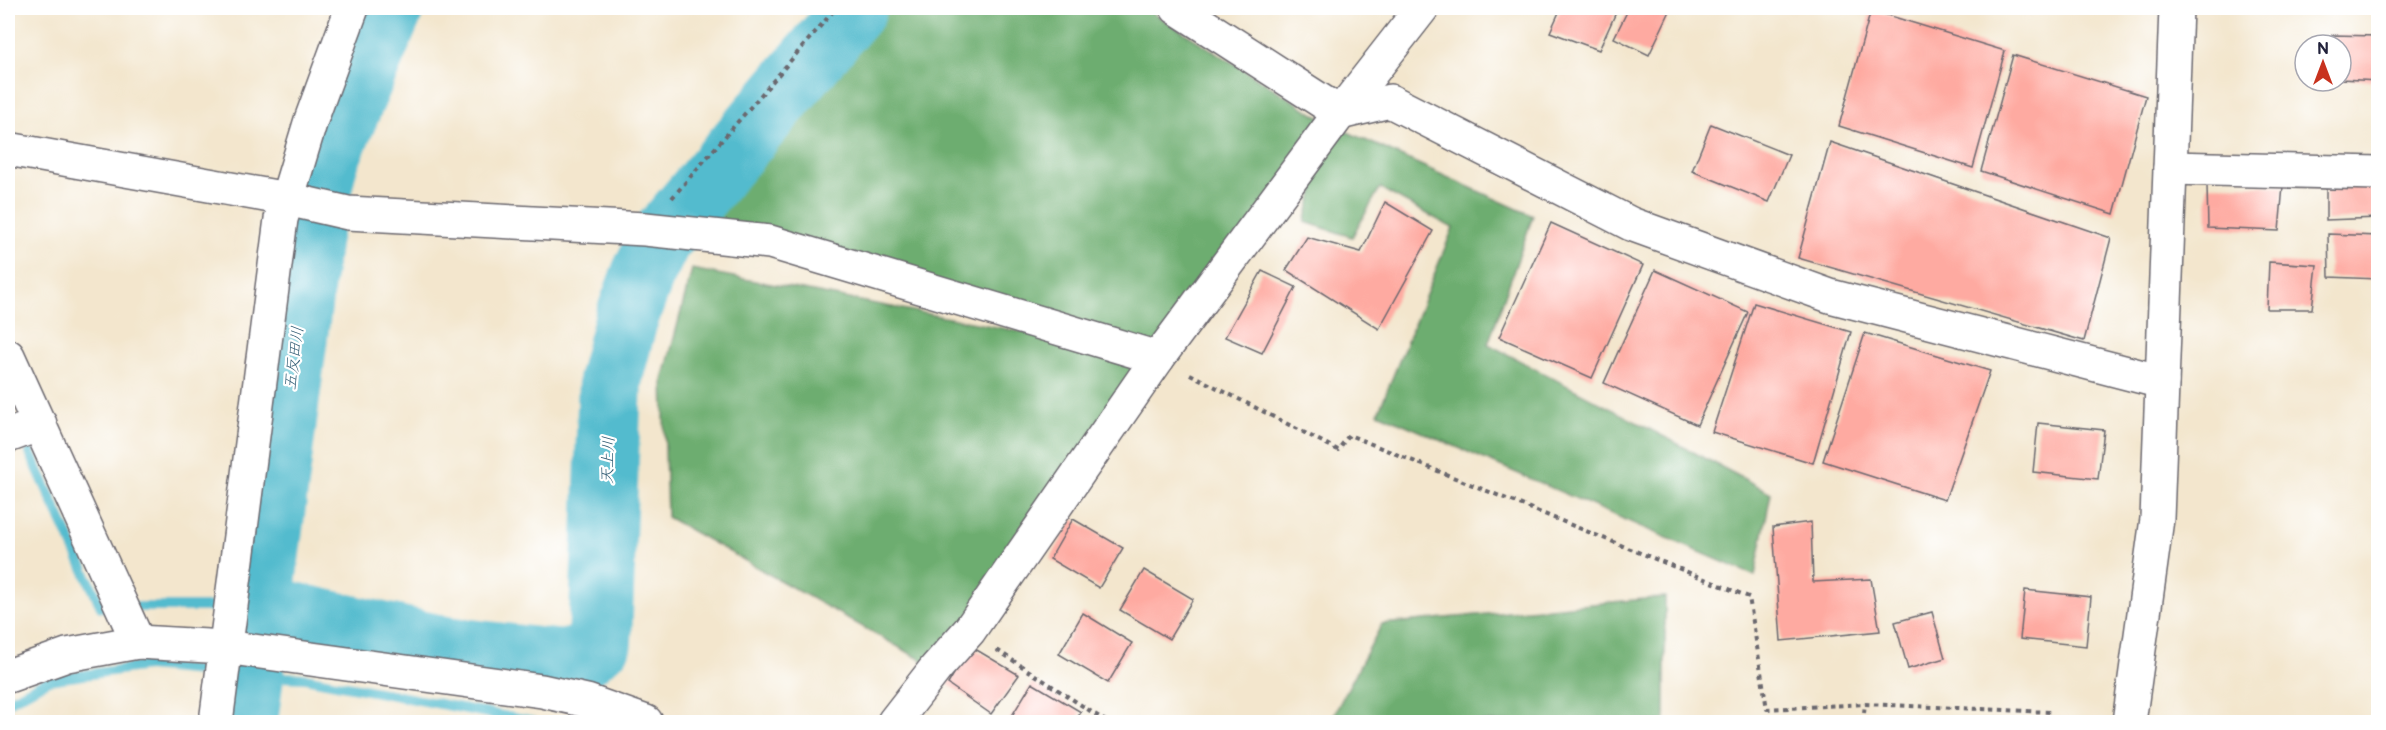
<svg xmlns="http://www.w3.org/2000/svg" width="2386" height="730" viewBox="0 0 2386 730" font-family="'Balsamiq Sans','Klee One',sans-serif">
	<rect width="100%" height="100%" fill="#fff"/>
	<filter id="ink" filterUnits="userSpaceOnUse"><feTurbulence type="fractalNoise" baseFrequency=".0167" numOctaves="2"/><feDisplacementMap in="SourceGraphic" scale="12" xChannelSelector="R" yChannelSelector="G"/><feConvolveMatrix kernelMatrix="1 2 1 2 8 2 1 2 1" color-interpolation-filters="sRGB"/></filter>
	<filter id="wash" filterUnits="userSpaceOnUse"><feTurbulence type="fractalNoise" baseFrequency=".008" numOctaves="4" result="noise"/><feDisplacementMap in="SourceGraphic" scale="24" xChannelSelector="R" yChannelSelector="G"/><feGaussianBlur stdDeviation="1.35" result="paint"/><feColorMatrix in="noise" values="0 0 0 0 0 0 0 0 0 0 0 0 0 0 0 0 0 1.4 0 .05"/><feComposite in="paint" operator="in"/></filter>
	<g filter="url(#wash)">
		<rect width="100%" height="100%" fill="#f3e6cd"/>
		<g fill="#6dad6f" stroke="#486855" stroke-width="1.5">
			<path d="M887 8H1145L1332 125 1533 216 1488 344 1771 493 1755 576 1378 413 1453 228 1380 188 1352 237 1305 222 1331 127 936 668 667 517 663 380 692 269 1150 356 706 221Z"/>
			<path d="M1665 597V722H1330L1382 624Z"/>
		</g>
		<g fill="none" stroke-linecap="round" stroke-linejoin="round">
			<g stroke="#52bbce" stroke-width="10">
				<path d="M8 403 9 408"/>
				<path d="M30 453 101 607H106"/>
				<path d="M138 607H262"/>
				<path d="M8 702 48 680 147 666 253 676 305 678 534 722"/>
			</g>
			<g stroke="#52bbce" stroke-width="64">
				<path d="M262 607 445 648 563 662 582 657 600 642 610 381 626 320 643 274 660 239 855 8"/>
				<path d="M246 722 309 236 326 163 392 8"/>
			</g>
		</g>
		<g id="blocks">
			<g fill="#feaaa1">
				<path d="M1561 8H1618L1599 50 1550 32Z"/>
				<path d="M1629 8H1662L1670 11 1649 55 1614 38Z"/>
				<path d="M1871 10 2005 51 1973 168 1839 126Z"/>
				<path d="M2332 35 2378 36V81L2341 79V45H2332Z"/>
				<path d="M2013 55 2146 96 2114 214 1981 171Z"/>
				<path d="M1711 124 1789 155 1769 202 1692 171Z"/>
				<path d="M1830 142 2111 238 2084 341 1798 258Z"/>
				<path d="M2326 181 2378 183V218L2326 220Z"/>
				<path d="M2207 185 2283 186 2279 231 2208 228Z"/>
				<path d="M1385 202 1433 231 1379 329 1286 270 1307 237 1361 252Z"/>
				<path d="M1551 223 1643 265 1592 378 1499 337Z"/>
				<path d="M2328 234 2378 236V279L2329 277Z"/>
				<path d="M2269 262 2317 265 2312 309H2267Z"/>
				<path d="M1655 270 1748 312 1697 425 1604 383Z"/>
				<path d="M1262 271 1296 287 1262 353 1225 337Z"/>
				<path d="M1754 303 1851 332 1813 463 1712 432Z"/>
				<path d="M1865 333 1990 371 1945 500 1823 461Z"/>
				<path d="M2038 423 2104 430 2098 479 2033 472Z"/>
				<path d="M1073 519 1123 548 1099 588 1050 559Z"/>
				<path d="M1811 522 1813 582 1871 579 1880 631 1781 641 1773 527Z"/>
				<path d="M1144 570 1193 599 1169 639 1120 610Z"/>
				<path d="M2025 590 2091 597 2086 646 2020 639Z"/>
				<path d="M1932 612 1945 658 1908 669 1895 622Z"/>
				<path d="M1083 613 1132 643 1108 683 1059 654Z"/>
				<path d="M970 646 1019 675 991 714 948 684Z"/>
				<path d="M1032 683 1081 712 1075 722H1008Z"/>
			</g>
		</g>
	</g>
	<g filter="url(#ink)">
		<use href="#blocks" fill-opacity="0" stroke="#6b676e" stroke-width="1.5"/>
		<g fill="none" stroke-linecap="round" stroke-linejoin="round">
			<defs>
				<g id="minor">
					<path d="M1177 8 1340 113 1390 101 1631 224 1830 296 2162 382"/>
					<path d="M8 149 287 199 348 213 645 229 770 242 1158 358"/>
					<path d="M2170 168 2378 173"/>
					<path d="M8 356 138 642"/>
					<path d="M8 436 40 424"/>
					<path d="M8 676 67 655 138 642 225 647 542 691 587 701 646 722"/>
					<path d="M216 722 281 219 311 120 352 8"/>
					<path d="M894 722 936 668 969 631 1158 358 1340 113 1422 8"/>
					<path d="M2129 722 2157 519 2176 8"/>
				</g>
			</defs>
			<use href="#minor" stroke="#6b676e" stroke-width="36"/>
			<g stroke="#6b676e" stroke-width="4" stroke-dasharray="4.5 4.5" stroke-linecap="butt">
				<path d="M672 198 836 8"/>
				<path d="M1190 374 1338 450 1349 435 1749 597 1767 709 1865 704 2050 712 2051 722"/>
				<path d="M997 650 1107 722"/>
				<path d="M1863 722 1865 704"/>
			</g>
			<use href="#minor" stroke="#fff" stroke-width="33"/>
		</g>
	</g>
	<g text-anchor="middle" stroke-width="4.5" stroke-linejoin="round" paint-order="stroke">
		<g font-size="16" font-style="italic" fill="#355f76" stroke="#fff">
			<text transform="translate(293 358) rotate(-83)" y="6">五反田川</text>
			<text transform="translate(607 460) rotate(-88)" y="6">天上川</text>
		</g>
	</g>
	<rect width="2386" height="730" fill="none" stroke="#fff" stroke-width="30"/>
	<g transform="translate(2323 63)"><circle r="28" fill="#ffffff" stroke="#a7a7b1" stroke-width="1.5"/>
	<path d="M0-4.5L10 22L0 15L-10 22Z" fill="#c8321e"/>
	<text y="-9" font-size="16" font-weight="bold" text-anchor="middle" fill="#22223b">N</text>
	</g>
</svg>
